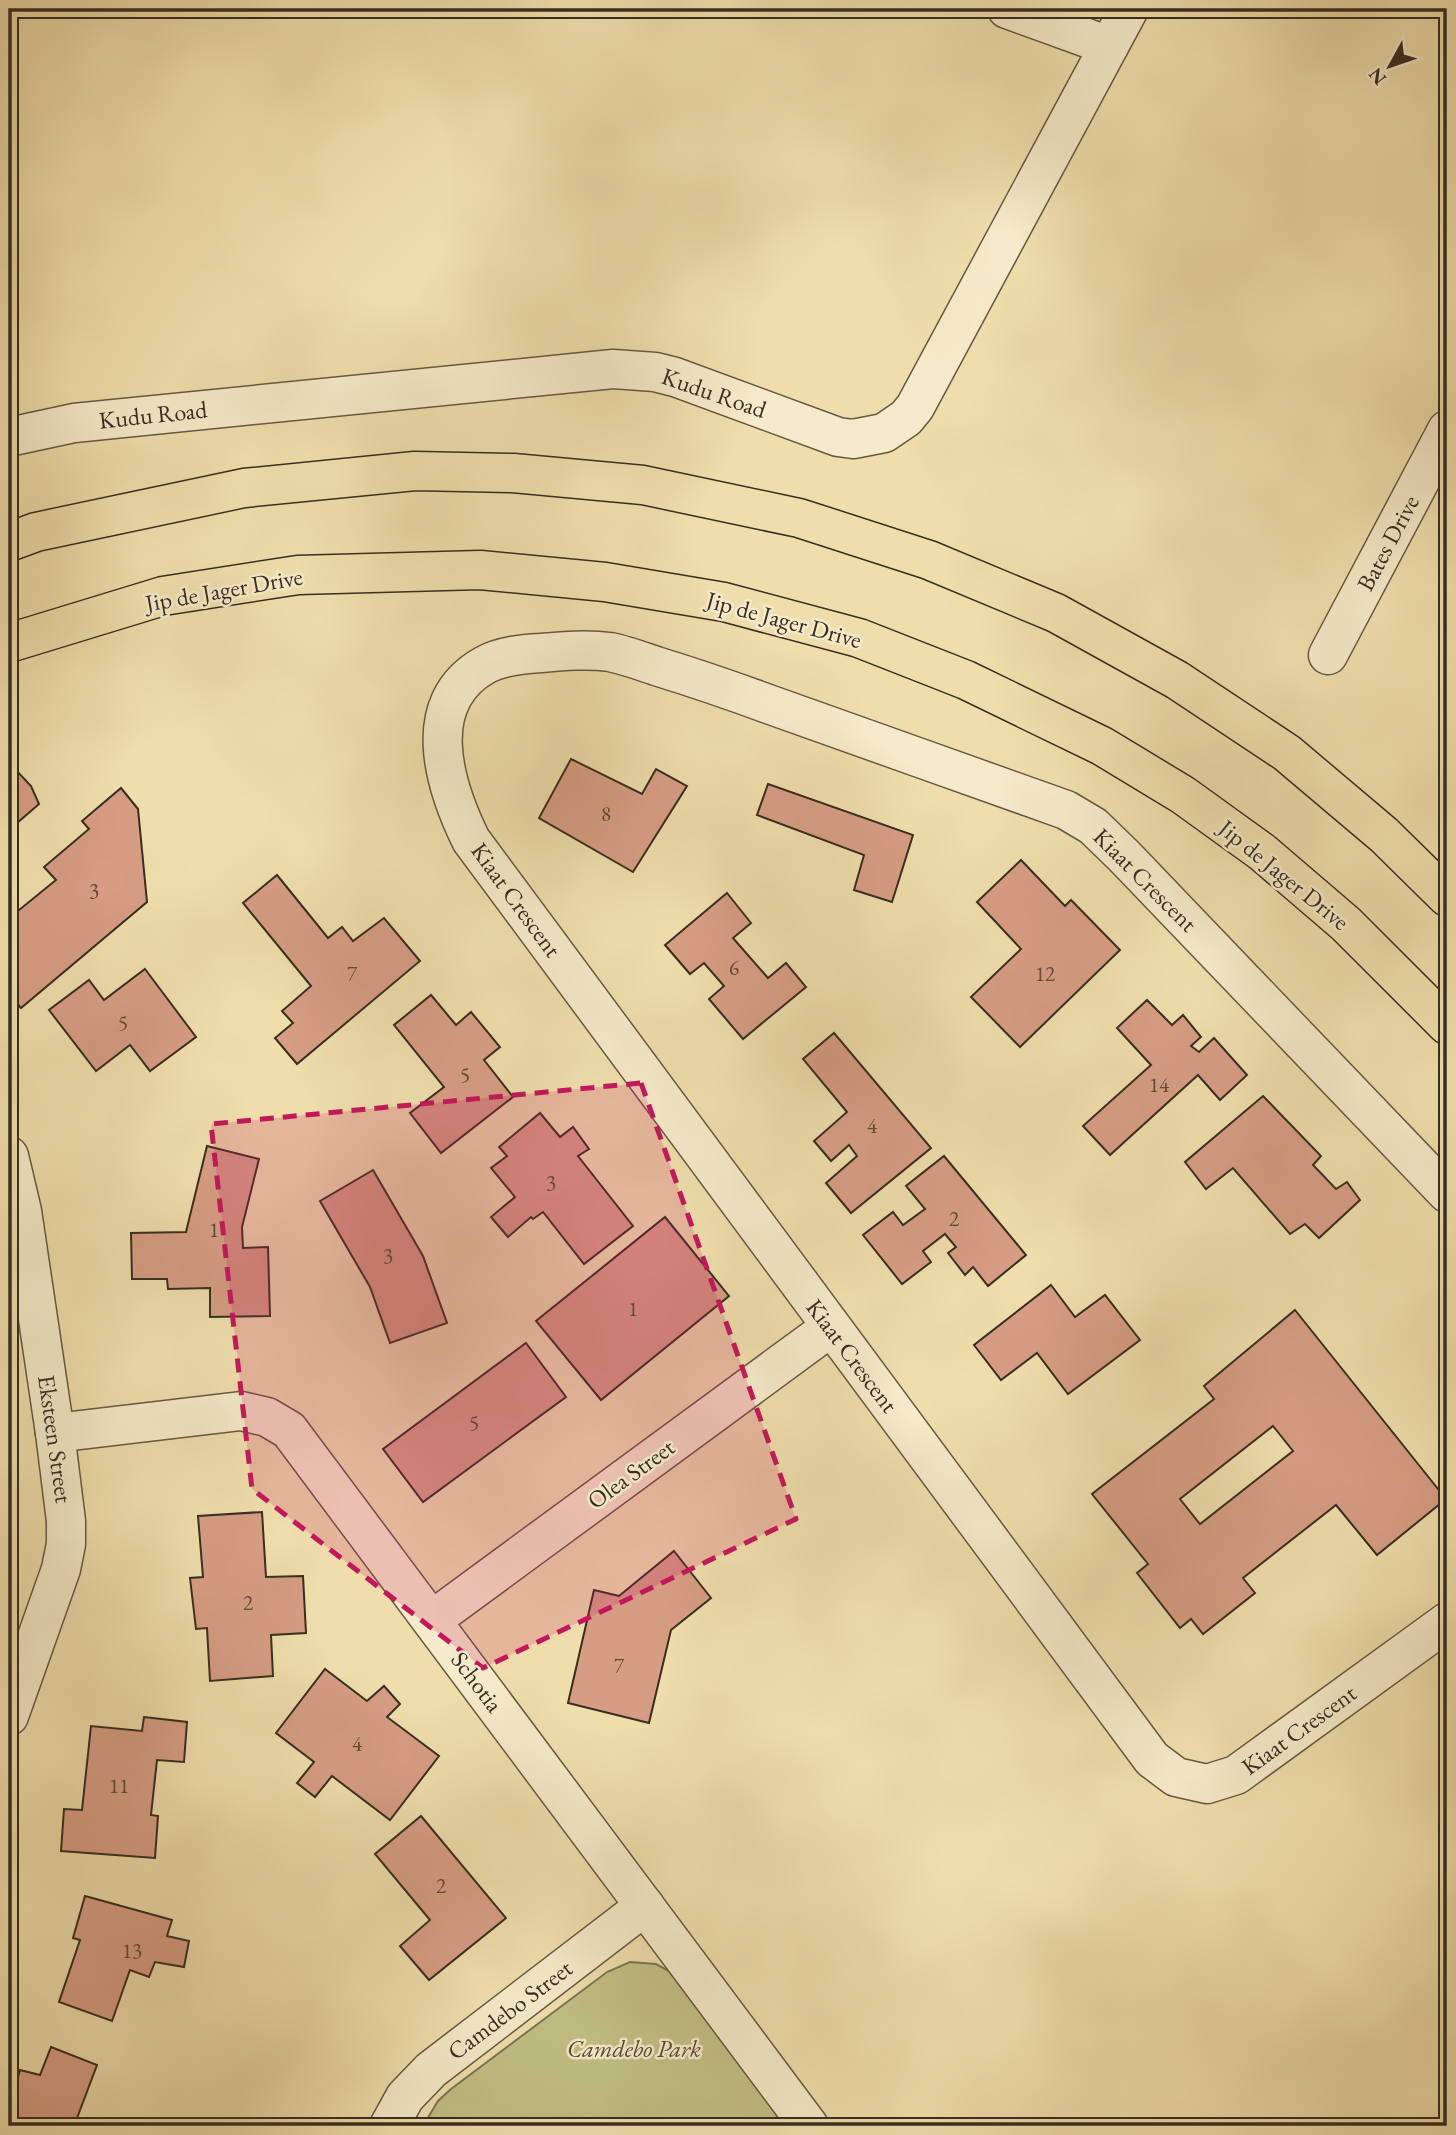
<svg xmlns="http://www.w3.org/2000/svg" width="1456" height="2135" viewBox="0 0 1456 2135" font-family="'EB Garamond',serif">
	<rect width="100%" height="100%" fill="#efdeac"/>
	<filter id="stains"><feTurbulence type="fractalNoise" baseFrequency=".00286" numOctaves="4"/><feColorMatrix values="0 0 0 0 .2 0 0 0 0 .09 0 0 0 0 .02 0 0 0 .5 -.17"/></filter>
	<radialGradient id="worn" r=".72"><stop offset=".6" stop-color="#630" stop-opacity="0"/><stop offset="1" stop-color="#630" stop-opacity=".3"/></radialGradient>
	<path fill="#c0bf84" stroke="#7c7653" stroke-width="2" d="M630 1962 656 1964 669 1971 788 2126H423L438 2101 451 2089 607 1972Z"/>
	<g fill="#d79d84" stroke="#372d22" stroke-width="2" fill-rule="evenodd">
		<path d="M571 759 642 794 656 769 687 786 633 872 539 818Z"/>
		<path d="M9 766 15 769 31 786 39 804 9 830Z"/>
		<path d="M768 784 913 835 892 902 854 890 864 855 757 815Z"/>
		<path d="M121 788 138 809 147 902 21 1008 9 994V911L13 915 56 880 44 867 89 829 82 821Z"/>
		<path d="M1021 860 1065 906 1071 900 1120 950 1020 1047 971 997 1021 949 977 902Z"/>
		<path d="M277 875 328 938 342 927 353 941 384 918 420 961 297 1064 275 1038 293 1023 282 1011 311 986 243 903Z"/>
		<path d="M727 893 751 923 733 938 768 978 786 963 806 987 743 1039 709 999 724 986 704 963 690 974 665 945Z"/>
		<path d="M145 969 196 1037 150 1071 130 1045 96 1071 49 1010 89 980 104 1000Z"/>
		<path d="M431 995 456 1025 471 1012 500 1047 484 1060 513 1097 441 1153 410 1113 444 1087 394 1025Z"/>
		<path d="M1147 1000 1172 1025 1183 1015 1201 1037 1191 1046 1199 1052 1214 1038 1247 1075 1220 1100 1198 1075 1110 1155 1083 1126 1151 1065 1117 1028Z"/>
		<path d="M834 1033 931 1148 851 1213 826 1183 857 1156 849 1145 831 1161 814 1141 847 1112 803 1059Z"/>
		<path d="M1263 1096 1321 1156 1313 1165 1336 1189 1347 1182 1360 1200 1319 1238 1305 1224 1290 1234 1233 1168 1206 1189 1185 1162Z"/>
		<path d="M540 1113 560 1137 573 1127 589 1149 578 1156 633 1226 584 1264 543 1212 533 1219 531 1217 508 1237 491 1217 515 1197 491 1168 507 1156 499 1147Z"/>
		<path d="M207 1146 259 1159 242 1227 243 1248 268 1247 270 1316 210 1317V1288L168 1289 167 1279H132L131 1233 186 1232Z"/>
		<path d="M944 1156 1026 1255 988 1286 973 1267 965 1275 948 1253 956 1247 945 1234 923 1251 931 1262 902 1284 863 1235 893 1212 903 1225 925 1209 906 1186Z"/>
		<path d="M373 1170 423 1256 447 1323 390 1343 370 1287 320 1201Z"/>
		<path d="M665 1217 729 1296 601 1400 536 1321Z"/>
		<path d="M1051 1285 1075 1317 1105 1295 1140 1340 1068 1394 1037 1353 1001 1380 974 1345Z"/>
		<path d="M1295 1310 1446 1499 1377 1555 1336 1505 1243 1578 1255 1593 1203 1634 1191 1619 1180 1628 1137 1573 1148 1564 1092 1494 1214 1399 1204 1386ZM1273 1426 1293 1451 1200 1524 1180 1499Z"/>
		<path d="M526 1343 566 1397 423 1502 383 1449Z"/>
		<path d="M262 1512 266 1577 303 1576 306 1633 271 1635 273 1676 210 1681 207 1628 196 1629 190 1578 203 1577 198 1516Z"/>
		<path d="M674 1551 711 1598 671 1630 649 1723 568 1703 594 1590 619 1596Z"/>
		<path d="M325 1669 367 1701 384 1686 400 1704 387 1717 439 1756 390 1820 332 1776 315 1797 297 1783 314 1762 276 1733Z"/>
		<path d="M144 1717 187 1722 184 1762 157 1760 151 1815 158 1816 155 1858 61 1851 64 1809 82 1810 91 1726 142 1731Z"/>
		<path d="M421 1816 506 1918 429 1980 400 1946 430 1920 375 1854Z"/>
		<path d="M85 1896 172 1920 167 1936 189 1941 184 1967 155 1962 149 1977 130 1970 112 2021 59 2002 80 1940 73 1938Z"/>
		<path d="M51 2047 97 2065 74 2126H9V2085L15 2087 20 2070 40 2075Z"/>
	</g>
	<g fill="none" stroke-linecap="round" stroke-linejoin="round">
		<defs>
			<g id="minor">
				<path d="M1007 9 1109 46"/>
				<path d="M9 437 74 423 613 369 655 372 675 377 838 437 853 439 884 433 906 418 915 407 1129 9"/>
				<path d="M1328 655 1447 430"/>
				<path d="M9 1156 22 1211 55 1433 66 1521V1544L61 1569 9 1716"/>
				<path d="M1447 1193 1124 856 1093 826 1066 810C968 775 869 740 771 705 733 691 695 678 656 666 641 661 625 655 610 652 587 649 564 651 541 653 523 654 501 656 485 665 418 702 444 785 471 840L1152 1759 1176 1777 1207 1784 1236 1775 1447 1622"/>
				<path d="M55 1433 241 1411 267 1417 289 1430 809 2126"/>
				<path d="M432 1620 831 1327"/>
				<path d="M389 2126 405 2097 431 2070 645 1906"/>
			</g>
			<g id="major">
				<path d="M9 542 36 532 244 488 415 471 513 473 643 485 799 518 929 560 1056 613 1177 680 1287 753 1384 835 1447 897"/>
				<path d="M9 643 163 596 298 575 480 570 605 582 724 602 859 638 966 680 1102 746 1183 795 1262 852 1346 924 1447 1025"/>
			</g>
		</defs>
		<use href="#minor" stroke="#655944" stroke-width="41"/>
		<use href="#major" stroke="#372d22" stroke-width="41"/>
		<use href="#minor" stroke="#f5eac9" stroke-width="38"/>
		<use href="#major" stroke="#efdeac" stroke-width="38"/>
	</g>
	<path fill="#c2185b" fill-opacity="0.2" stroke="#c2185b" stroke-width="5" stroke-dasharray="14 9" stroke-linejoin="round" d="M641 1083 796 1519 483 1668 252 1489 211 1124Z"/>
	<g text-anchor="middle" stroke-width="5" stroke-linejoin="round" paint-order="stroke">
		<g font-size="21" fill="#5f493a">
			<text x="606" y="821">8</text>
			<text x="94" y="898">3</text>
			<text x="734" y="975">6</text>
			<text x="352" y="981">7</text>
			<text x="1045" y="981">12</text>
			<text x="123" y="1030">5</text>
			<text x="465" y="1082">5</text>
			<text x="1159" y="1092">14</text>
			<text x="872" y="1133">4</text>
			<text x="551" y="1190">3</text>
			<text x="954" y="1226">2</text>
			<text x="214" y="1237">1</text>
			<text x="388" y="1263">3</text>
			<text x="633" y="1316">1</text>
			<text x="474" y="1430">5</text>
			<text x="248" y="1610">2</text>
			<text x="619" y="1673">7</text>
			<text x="357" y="1751">4</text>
			<text x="119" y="1793">11</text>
			<text x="441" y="1893">2</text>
			<text x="132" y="1958">13</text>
		</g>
		<g font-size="24" fill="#372d22" stroke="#f5eac9">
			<text transform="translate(714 393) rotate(19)" y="8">Kudu Road</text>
			<text transform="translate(153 415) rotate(-6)" y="8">Kudu Road</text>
			<text transform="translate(1388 543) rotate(-62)" y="8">Bates Drive</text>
			<text transform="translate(224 590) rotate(-10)" y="8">Jip de Jager Drive</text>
			<text transform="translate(784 620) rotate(15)" y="8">Jip de Jager Drive</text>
			<text transform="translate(1284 875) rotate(39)" y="8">Jip de Jager Drive</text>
			<text transform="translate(1145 880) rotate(45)" y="8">Kiaat Crescent</text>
			<text transform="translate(516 900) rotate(54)" y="8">Kiaat Crescent</text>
			<text transform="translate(852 1356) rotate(53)" y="8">Kiaat Crescent</text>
			<text transform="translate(55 1439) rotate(82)" y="8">Eksteen Street</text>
			<text transform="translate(631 1474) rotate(-36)" y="8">Olea Street</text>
			<text transform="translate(477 1682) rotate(53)" y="8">Schotia</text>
			<text transform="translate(1299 1730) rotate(-36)" y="8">Kiaat Crescent</text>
			<text transform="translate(510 2010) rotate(-37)" y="8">Camdebo Street</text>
		</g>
		<g font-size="24" font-style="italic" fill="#524a36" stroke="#f5eac9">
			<text x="634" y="2057">Camdebo Park</text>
		</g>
	</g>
	<rect width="1456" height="2135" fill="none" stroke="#efdeac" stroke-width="35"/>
	<rect x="10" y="10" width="1435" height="2114" fill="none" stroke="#372d22" stroke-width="3.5"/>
	<rect x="18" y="18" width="1421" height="2100" fill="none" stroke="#372d22" stroke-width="2"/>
	<g transform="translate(1390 66) rotate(230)" stroke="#f5eac9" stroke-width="5" paint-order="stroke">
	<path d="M0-5L12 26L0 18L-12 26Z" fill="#372d22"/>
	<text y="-10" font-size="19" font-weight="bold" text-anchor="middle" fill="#372d22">N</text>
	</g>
	<rect width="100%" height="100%" filter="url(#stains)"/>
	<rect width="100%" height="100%" fill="url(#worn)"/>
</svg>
